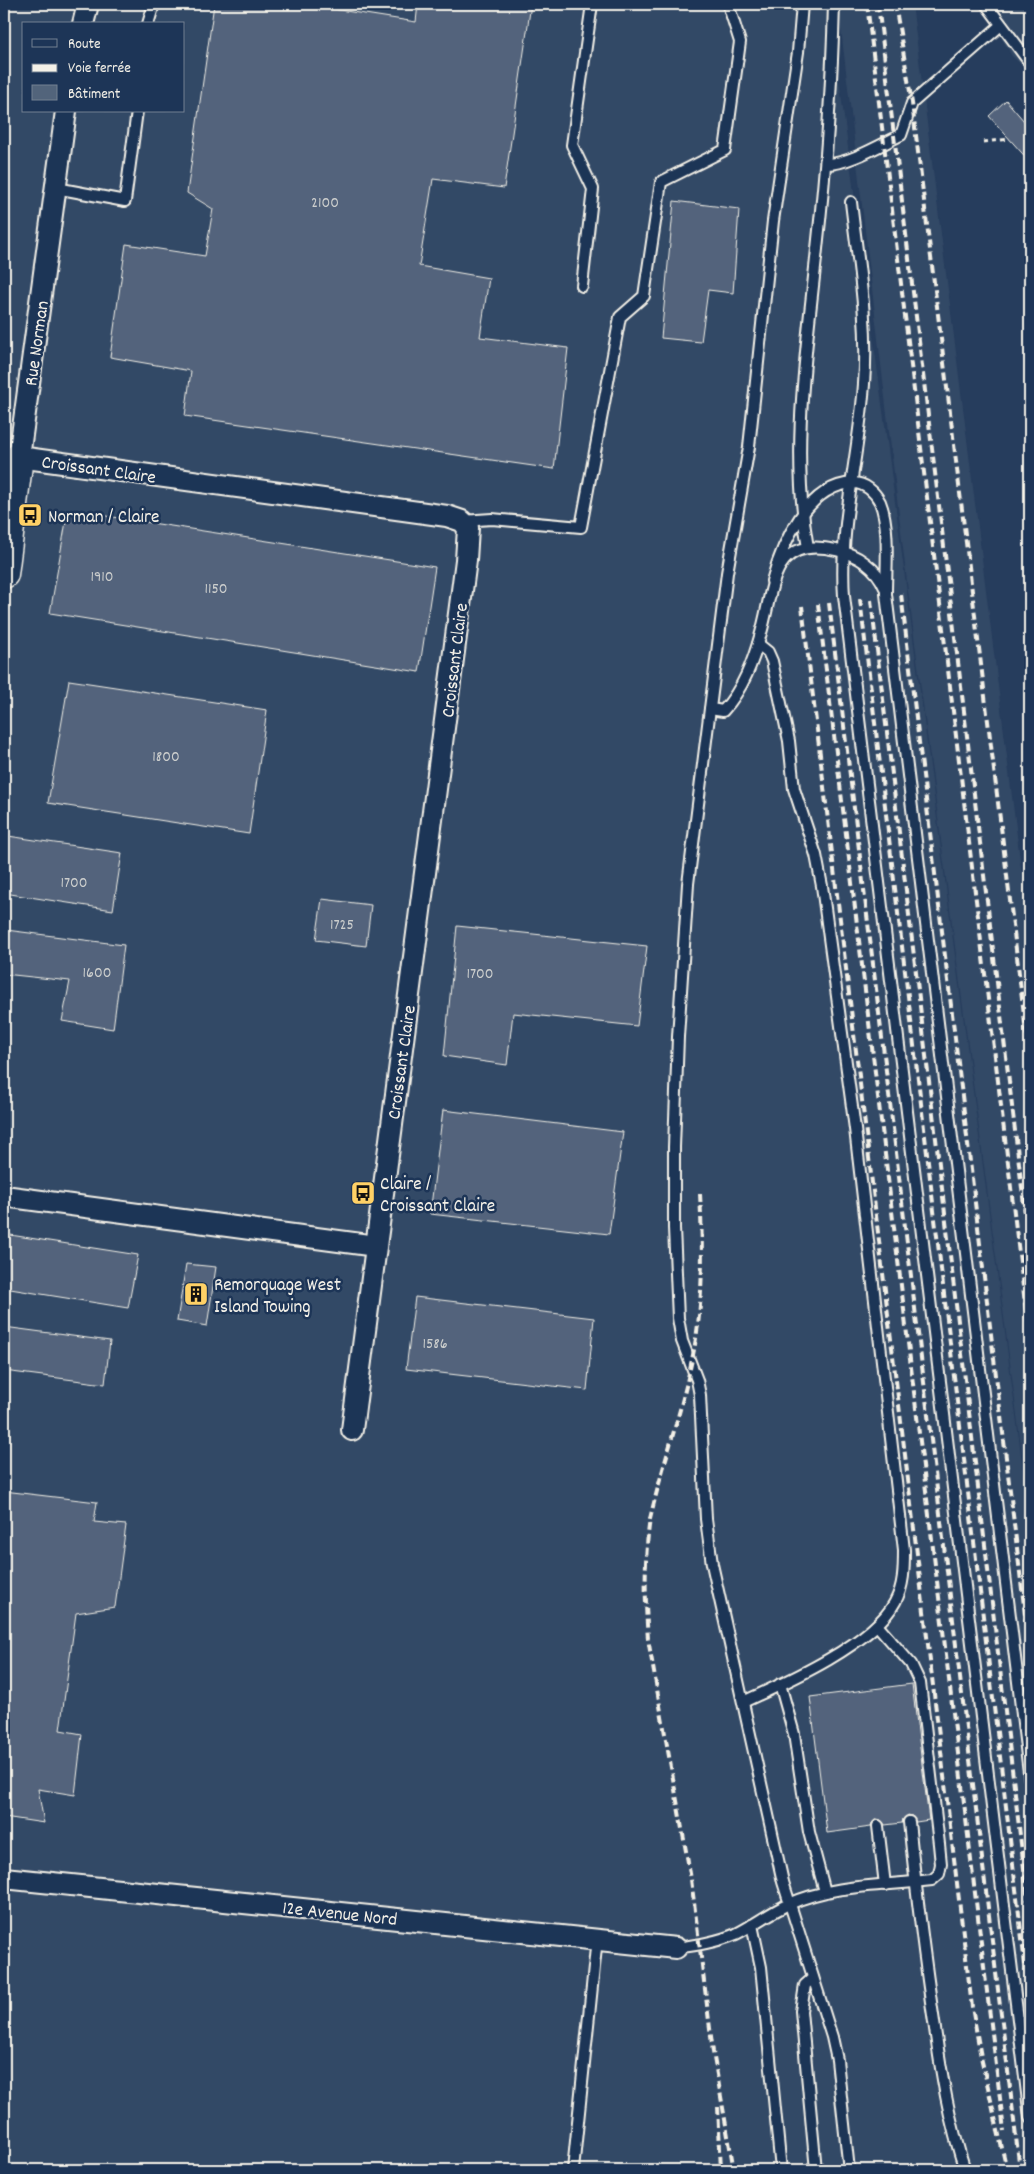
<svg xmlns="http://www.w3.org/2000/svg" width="1034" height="2174" viewBox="0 0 1034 2174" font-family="Dekko,sans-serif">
	<rect width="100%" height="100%" fill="#263d5d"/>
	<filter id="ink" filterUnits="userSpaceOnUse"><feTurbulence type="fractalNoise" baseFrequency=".02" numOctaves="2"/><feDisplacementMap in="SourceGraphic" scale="10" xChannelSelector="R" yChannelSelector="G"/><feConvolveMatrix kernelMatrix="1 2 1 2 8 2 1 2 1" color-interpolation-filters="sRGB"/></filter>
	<g filter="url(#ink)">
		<g fill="#334966" fill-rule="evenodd">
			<path d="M5 4H829L1030 1522V2170H4ZM24 24H184V111H24Z"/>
			<path d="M838 4H912L1030 939V1514L908 590Z"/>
			<path d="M982 4H1030V73L1012 56Z"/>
		</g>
		<g fill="#52647b" stroke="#f4f1e8">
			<path d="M214 4H301L416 22 418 4H531L504 188 433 179 419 266 489 278 480 337 568 348 554 469 185 416 191 371 110 357 126 244 205 256 213 209 187 193Z"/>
			<path d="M1006 100 1030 128V162L989 116Z"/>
			<path d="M674 201 739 209 733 293 708 290 701 342 661 338Z"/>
			<path d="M68 510 435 567 419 672 50 613Z"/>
			<path d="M69 680 267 710 249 834 48 803Z"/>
			<path d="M8 836 122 853 113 910 4 893V866Z"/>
			<path d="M322 899 371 905 366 946 316 940Z"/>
			<path d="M457 926 647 946 637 1026 513 1013 507 1065 444 1056Z"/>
			<path d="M6 930 124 945 113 1029 62 1021 70 981 4 974V944Z"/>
			<path d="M443 1110 623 1132 609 1234 430 1214Z"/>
			<path d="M4 1234 138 1255 128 1308 4 1288Z"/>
			<path d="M186 1264 216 1267 207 1326 177 1321Z"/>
			<path d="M415 1297 594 1318 587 1390 406 1369Z"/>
			<path d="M4 1327 110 1341 105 1384 4 1371Z"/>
			<path d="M4 1491 97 1502 94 1522 126 1525 115 1607 76 1613 60 1730 82 1734 75 1795 38 1789 44 1823 4 1817Z"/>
			<path d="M912 1684 929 1820 916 1822 912 1816 908 1815 903 1819 902 1823 885 1825 881 1820 877 1819 872 1823 871 1827 827 1833 810 1697Z"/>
		</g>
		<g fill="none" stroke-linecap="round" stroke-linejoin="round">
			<defs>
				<g id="lane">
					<path d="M802 4 798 52 773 221 749 447 727 573 688 884 678 1037 674 1147V1228L678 1318 682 1341 697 1380 700 1395 706 1519 712 1564 783 1882 832 2037 837 2060 849 2170"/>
					<path d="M986 4 1030 63"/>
					<path d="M148 24 154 4"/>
					<path d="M826 164C847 165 882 144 901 135L912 103 1001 25"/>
					<path d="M56 188 125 201 137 111"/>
					<path d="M851 202C858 263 869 323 864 384 859 455 839 525 844 596L1030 2118"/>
					<path d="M582 286 593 189 572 145 592 4"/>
					<path d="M462 521 492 519 581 527 620 317 644 296 661 182 725 150 740 42 728 4"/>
					<path d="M808 548C790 450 807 347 817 249 826 167 832 86 834 4"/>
					<path d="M772 581C782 543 808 485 853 483 865 483 875 492 880 502 890 526 886 567 886 594L1030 1781"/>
					<path d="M710 709 723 711C743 689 753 662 761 633 774 588 770 535 836 550 857 554 877 568 885 588"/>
					<path d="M780 1684 794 1734 809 1832 825 1892"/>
					<path d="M743 1702C785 1683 873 1644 895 1602 904 1586 904 1568 904 1550L855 1129 822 886 816 855 794 789 789 741 772 661 768 652 758 644"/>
					<path d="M909 1822C916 1889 924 1956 934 2022 941 2072 949 2122 965 2170"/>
					<path d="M878 1826 885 1885"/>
					<path d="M752 1925 761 1967 781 2170"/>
					<path d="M676 1948C697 1945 717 1942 736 1934 754 1925 771 1912 789 1904 834 1884 884 1886 932 1880L939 1874 941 1864 939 1844 920 1683 911 1664 877 1625"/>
					<path d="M813 1978 805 1985 801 2011 816 2170"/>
					<path d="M573 2170 597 1938"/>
				</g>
				<g id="street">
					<path d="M83 24 88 4"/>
					<path d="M66 111 19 457 447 516 462 521 468 528 466 560 352 1430"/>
					<path d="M4 1196 376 1246"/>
					<path d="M4 1878 676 1948"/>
				</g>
				<path id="secondary" d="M4 574 19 457"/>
			</defs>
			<use href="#lane" stroke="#f4f1e8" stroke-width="14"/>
			<use href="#street" stroke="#f4f1e8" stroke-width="24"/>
			<use href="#secondary" stroke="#f4f1e8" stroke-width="31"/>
			<path stroke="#f4f1e8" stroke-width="3" stroke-dasharray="5 4" stroke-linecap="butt" d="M983 142 1010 139"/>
			<use href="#lane" stroke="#1d3557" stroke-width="10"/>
			<use href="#street" stroke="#1d3557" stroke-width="20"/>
			<use href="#secondary" stroke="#1d3557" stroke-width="28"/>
			<g stroke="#f4f1e8" stroke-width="4" stroke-dasharray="8 4" stroke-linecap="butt">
				<path d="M867 4 1030 1344"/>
				<path d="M878 4 1030 1254"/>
				<path d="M895 4 912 103 1030 1063"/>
				<path d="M901 594 1030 1655"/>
				<path d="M860 599 1030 2005"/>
				<path d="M871 600 1030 1918"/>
				<path d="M829 603 1020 2170"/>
				<path d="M818 604 1004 2131"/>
				<path d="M802 606 972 2007 981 2057 1007 2170"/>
				<path d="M700 1194C703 1251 704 1308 691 1364 680 1417 662 1467 650 1519 644 1559 645 1599 648 1639L691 1879 713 2052 734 2170"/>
				<path d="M718 2107 721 2170"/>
			</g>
		</g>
	</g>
	<defs>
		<symbol id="bus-square" viewBox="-11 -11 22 22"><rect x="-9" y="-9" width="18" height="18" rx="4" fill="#ffd166" stroke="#1d3557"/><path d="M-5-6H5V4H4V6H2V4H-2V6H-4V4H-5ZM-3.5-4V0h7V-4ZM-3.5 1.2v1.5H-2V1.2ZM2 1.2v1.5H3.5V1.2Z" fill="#111"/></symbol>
		<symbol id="building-square" viewBox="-11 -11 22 22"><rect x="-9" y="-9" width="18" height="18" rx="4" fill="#ffd166" stroke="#1d3557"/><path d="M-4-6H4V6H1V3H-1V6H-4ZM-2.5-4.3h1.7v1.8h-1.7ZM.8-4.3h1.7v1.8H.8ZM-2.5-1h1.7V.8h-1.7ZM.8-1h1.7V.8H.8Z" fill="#111"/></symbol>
	</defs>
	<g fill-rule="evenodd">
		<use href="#bus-square" x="16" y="501" width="28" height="28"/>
		<use href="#bus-square" x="349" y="1179" width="28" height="28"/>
		<use href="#building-square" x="182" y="1280" width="28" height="28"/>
	</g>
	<g text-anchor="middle" stroke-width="5" stroke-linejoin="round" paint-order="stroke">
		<g font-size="16" fill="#cccecd">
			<text x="325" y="207">2100</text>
			<text x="102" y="581">1910</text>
			<text x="216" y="593">1150</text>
			<text x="166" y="761">1800</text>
			<text x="74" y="887">1700</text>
			<text x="342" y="929">1725</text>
			<text x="97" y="977">1600</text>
			<text x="480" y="978">1700</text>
			<text x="435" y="1348">1586</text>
		</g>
		<g font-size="19" fill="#f4f1e8" stroke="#1d3557">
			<text transform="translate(35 343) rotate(-82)" y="7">Rue Norman</text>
			<text transform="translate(99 468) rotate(8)" y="7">Croissant Claire</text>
			<text transform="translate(453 660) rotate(-83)" y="7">Croissant Claire</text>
			<text transform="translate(400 1062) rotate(-82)" y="7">Croissant Claire</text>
			<text transform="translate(340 1912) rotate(6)" y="7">12e Avenue Nord</text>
		</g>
		<g font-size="19" fill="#f4f1e8" stroke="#1d3557" text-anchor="start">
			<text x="48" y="522">Norman / Claire</text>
			<text x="380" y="1189">Claire /<tspan x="380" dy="22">Croissant Claire</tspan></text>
			<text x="214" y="1290">Remorquage West<tspan x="214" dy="22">Island Towing</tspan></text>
		</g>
	</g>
	<rect width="1034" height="2174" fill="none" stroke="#1d3557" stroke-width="20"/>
	<rect x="10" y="10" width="1014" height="2154" fill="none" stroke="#f4f1e8" stroke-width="2" filter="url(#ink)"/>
	<rect x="22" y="22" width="162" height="90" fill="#1d3557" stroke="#738091"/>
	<rect x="32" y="39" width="25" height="8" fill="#1d3557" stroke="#738091"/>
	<text x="68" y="48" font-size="15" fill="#f4f1e8">Route</text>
	<rect x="32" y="64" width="25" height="8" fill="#f4f1e8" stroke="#738091"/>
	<text x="68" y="72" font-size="15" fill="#f4f1e8">Voie ferrée</text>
	<rect x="32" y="85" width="25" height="15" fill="#52647b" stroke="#738091"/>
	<text x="68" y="98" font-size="15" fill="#f4f1e8">Bâtiment</text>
</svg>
